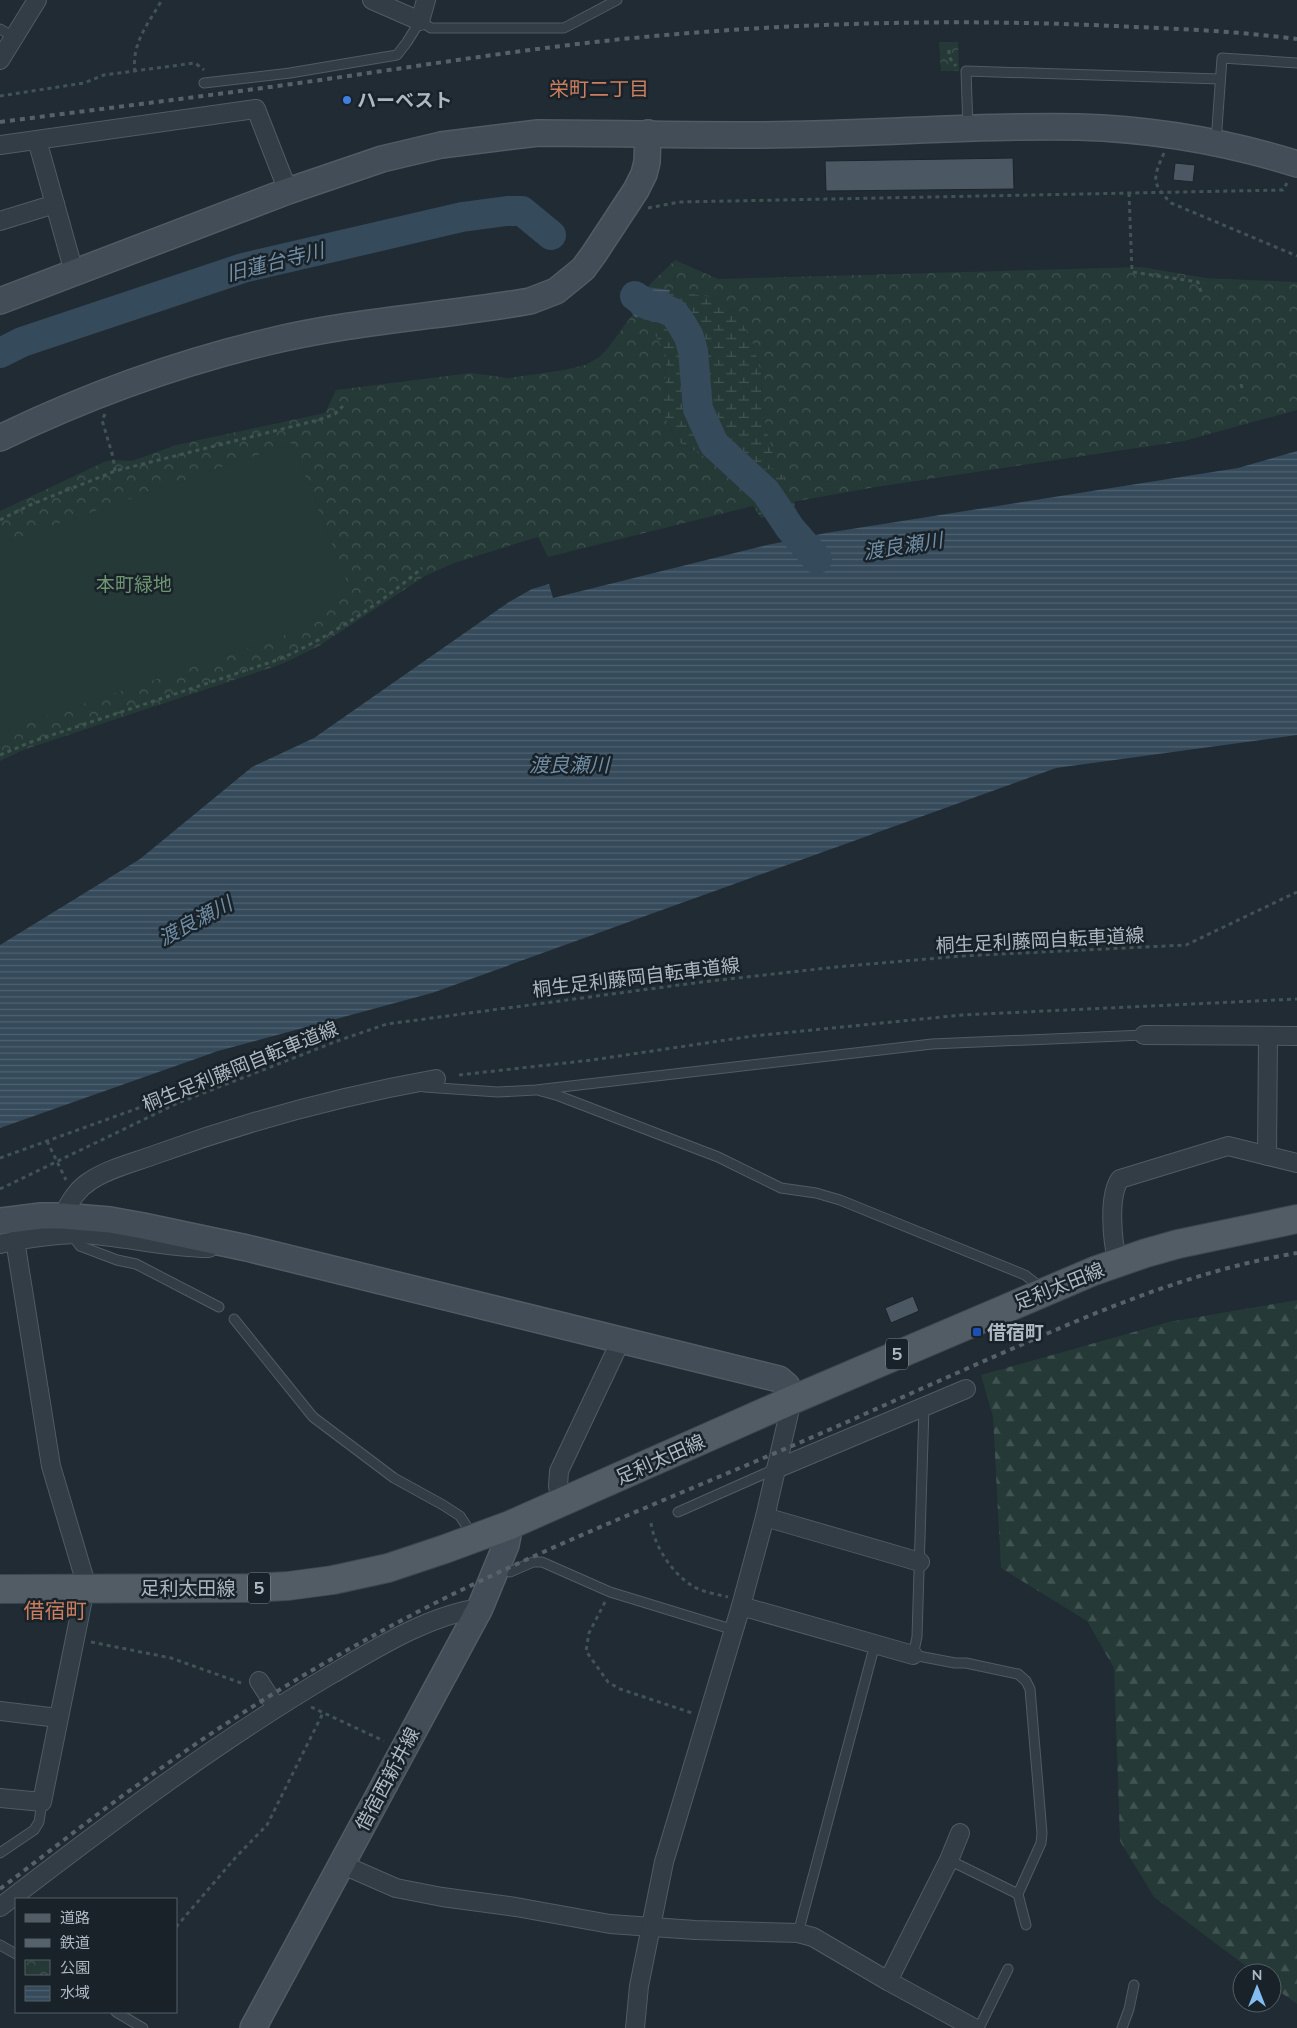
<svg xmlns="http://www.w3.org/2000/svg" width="1297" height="2028" viewBox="0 0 1297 2028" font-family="Mulish,'Noto Sans JP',sans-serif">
	<defs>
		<pattern id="forest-firs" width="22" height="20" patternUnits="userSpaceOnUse" patternTransform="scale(1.25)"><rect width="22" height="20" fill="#253937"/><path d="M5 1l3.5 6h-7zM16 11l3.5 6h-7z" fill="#425452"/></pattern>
		<pattern id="wetland-marsh" width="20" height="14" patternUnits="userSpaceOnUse" patternTransform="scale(1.25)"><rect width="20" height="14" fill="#253937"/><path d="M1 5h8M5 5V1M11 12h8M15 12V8" fill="none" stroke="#425452"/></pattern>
		<pattern id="park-crowns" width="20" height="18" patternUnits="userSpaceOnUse" patternTransform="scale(1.25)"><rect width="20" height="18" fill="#253937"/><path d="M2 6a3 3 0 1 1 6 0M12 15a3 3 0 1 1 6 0" fill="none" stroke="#425452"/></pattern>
		<pattern id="water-rules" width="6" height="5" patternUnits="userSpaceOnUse" patternTransform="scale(1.25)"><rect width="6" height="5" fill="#354a5a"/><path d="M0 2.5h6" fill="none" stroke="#506270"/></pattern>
	</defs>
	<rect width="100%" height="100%" fill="#202b34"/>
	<path fill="url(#forest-firs)" d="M1297 1300V2004L1272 1986V1973H1255L1154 1897 1120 1841 1114 1668 1087 1621 1001 1568 993 1417 981 1375 1169 1322Z"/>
	<path fill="url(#wetland-marsh)" d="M670 290 718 298 743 324 753 344 762 376 761 404 772 451 797 511 761 518 753 506 732 469 712 461 677 441 662 411 665 391 666 356 636 318 648 314H661Z"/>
	<g fill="url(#park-crowns)">
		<path d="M939 42H958L959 71H941Z"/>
		<path d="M675 260 718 279 1142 267 1205 278 1297 282V410L1184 441 876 487 792 502 782 474 741 483 753 506 548 557 538 537 454 563 425 576 319 646 282 664 23 750 0 761V511L104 462 112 460 132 461 176 445 325 413 336 390 471 373 509 378 564 370 585 365 598 358 608 348 633 314 656 336 666 356 665 391 662 411 677 441 712 461 732 469 737 476 778 467 772 451 761 404 762 376 753 344 743 324 718 298 647 287Z"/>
	</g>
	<path fill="#253937" d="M292 443 351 592 281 637 0 732V544Z"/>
	<g fill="url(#water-rules)">
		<path d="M647 287 670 290 661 314H648L636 318 626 306 639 291Z"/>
		<path d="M1297 451V735L1056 768 432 993 218 1051 0 1128V945L140 859 252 767 314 738 509 602 532 589 549 584 553 598 767 545 826 533 1238 468Z"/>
	</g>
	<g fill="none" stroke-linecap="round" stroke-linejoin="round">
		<g stroke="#354a5a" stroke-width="30">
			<path d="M635 296 648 305 662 308 674 313 681 323 689 337 693 351 698 409 714 444 766 492 790 528 817 559"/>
			<path d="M0 353 22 342 243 268 462 217 507 211H522L551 235"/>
		</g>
	</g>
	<g fill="#4b5863" stroke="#1b242b">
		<path d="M1013 158 1014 189 826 191 825 161Z"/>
		<path d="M1175 163 1195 165 1193 182 1173 180Z"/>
		<path d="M913 1296 919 1311 891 1323 885 1308Z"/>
	</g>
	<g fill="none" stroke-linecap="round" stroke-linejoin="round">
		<defs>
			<g id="lane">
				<path d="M0 29 14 37"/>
				<path d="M204 83 290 73 397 55 407 42 420 21 431 28H564L617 0"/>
				<path d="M968 128 966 71 1220 79"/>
				<path d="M1216 142 1222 58 1297 63"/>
				<path d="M424 1087 498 1092 536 1090 932 1044 1144 1035"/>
				<path d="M541 1091 559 1096 718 1157 781 1188 816 1193 840 1200 1025 1275 1043 1289"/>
				<path d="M72 1235 80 1246 117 1260 136 1264 219 1307"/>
				<path d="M234 1319 313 1417 394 1478 443 1505 460 1516 473 1536"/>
				<path d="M924 1407 917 1637 913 1655 955 1663H966L1018 1674 1026 1681 1030 1689 1042 1833 1041 1843 1018 1894"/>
				<path d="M678 1512 775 1469"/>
				<path d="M498 1568 510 1572 533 1562H542L610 1592 734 1630"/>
				<path d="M0 1853 34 1830 39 1822 42 1802"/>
				<path d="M949 1860 1018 1894 1026 1925"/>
				<path d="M798 1933 875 1644"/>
				<path d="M0 1945 16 1954"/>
				<path d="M116 2012 143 2028"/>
				<path d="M979 2028 1008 1969"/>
				<path d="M1122 2028 1129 2009 1134 1985"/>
			</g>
			<g id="street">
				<path d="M372 0 420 21 426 0"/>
				<path d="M0 60 37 0"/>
				<path d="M37 140 74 272"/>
				<path d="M0 145 256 109 288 191"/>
				<path d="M0 221 55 204"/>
				<path d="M1144 1035 1297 1036"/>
				<path d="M1267 1156 1268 1036"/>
				<path d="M62 1216C70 1202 76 1190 90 1181 109 1168 136 1162 157 1154 248 1121 341 1096 436 1079"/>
				<path d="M0 1244C22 1239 57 1234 80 1234 123 1236 166 1248 209 1248"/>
				<path d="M1118 1262C1112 1242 1108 1196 1120 1179L1228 1146 1297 1163"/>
				<path d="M776 1469 966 1389"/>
				<path d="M561 1502 558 1486 559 1471 621 1340"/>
				<path d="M765 1517 920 1562"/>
				<path d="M741 1606 913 1655"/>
				<path d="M259 1681 276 1707"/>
				<path d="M0 1711 58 1718"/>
				<path d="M0 1798 42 1802 85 1589 84 1577 51 1466 15 1240"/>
				<path d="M341 1864 396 1888 442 1897 516 1907 610 1924 695 1930 798 1933 813 1937 888 1981 974 2028"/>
				<path d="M0 1907C107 1825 215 1743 332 1674 377 1648 427 1616 480 1608"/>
				<path d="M888 1981 949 1860 960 1833"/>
				<path d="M635 2028 639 1986 664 1862 741 1606 765 1517 792 1400"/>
			</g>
			<g id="secondary">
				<path d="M0 301 288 191 382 159 441 145 538 133C630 133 722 137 814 134 902 132 991 125 1078 127 1152 129 1227 142 1297 164"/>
				<path d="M0 438C85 397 175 364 267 342 353 321 443 316 530 301L556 291 583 269 594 254 636 190 644 174 647 162 648 133"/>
				<path d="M0 1221 41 1216H62L110 1220 143 1226 247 1248 779 1379 787 1386 792 1400"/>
				<path d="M253 2028 480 1608 506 1545 510 1525"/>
			</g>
			<path id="primary" d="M0 1589 249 1588 288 1586 333 1580 388 1568 445 1549 510 1525 792 1400 1094 1271 1146 1253 1178 1244 1297 1219"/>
		</defs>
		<use href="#lane" stroke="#515b63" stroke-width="11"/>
		<use href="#street" stroke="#515b63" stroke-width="20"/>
		<use href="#secondary" stroke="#515b63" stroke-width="28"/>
		<use href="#primary" stroke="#3d464e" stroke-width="30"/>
		<g stroke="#415454" stroke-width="3" stroke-dasharray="4 4" stroke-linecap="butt">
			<path d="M949 50V57L956 66"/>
			<path d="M135 72C131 44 148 24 162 0"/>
			<path d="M0 96 84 83 104 75 195 63 204 70"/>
			<path d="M1164 153C1153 178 1151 183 1171 203L1297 256"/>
			<path d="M1129 193 1132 272 1198 282 1201 292"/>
			<path d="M648 208 679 202 1283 190 1287 183"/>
			<path d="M1241 384 1242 388"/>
			<path d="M105 414 102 420 113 457 115 471"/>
			<path d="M0 520 30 505 115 471 318 420 335 414 343 406"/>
			<path d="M0 755 31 742 280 659C331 636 380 604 422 568"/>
			<path d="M459 1075 592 1060 753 1036 962 1015 1297 999"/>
			<path d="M47 1141 66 1180"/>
			<path d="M0 1158 169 1097 178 1103"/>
			<path d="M0 1189 178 1103 340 1040 387 1024 702 982 836 967 961 956 1186 945 1297 892"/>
			<path d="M651 1523C654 1545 671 1572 691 1585 701 1592 716 1594 728 1597"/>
			<path d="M605 1602 589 1633 586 1651 608 1682 620 1689 692 1713"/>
			<path d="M91 1642 171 1658 244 1684"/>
			<path d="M311 1707 384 1741"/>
			<path d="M176 1927 236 1857 267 1825 323 1713"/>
		</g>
		<use href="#lane" stroke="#333d45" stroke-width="9"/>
		<use href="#street" stroke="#333d45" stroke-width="18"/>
		<use href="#secondary" stroke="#424d58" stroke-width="25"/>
		<use href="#primary" stroke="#515c65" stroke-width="28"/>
		<g stroke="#55626c" stroke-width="4" stroke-dasharray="5 5" stroke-linecap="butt">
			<path d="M0 122C100 109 199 97 299 83 407 68 515 50 623 39 793 22 964 18 1134 27 1188 29 1243 32 1297 39"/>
			<path d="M0 1889C49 1852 96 1814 146 1779 238 1712 338 1652 439 1601 572 1535 711 1482 847 1422 905 1396 963 1370 1021 1345 1109 1306 1201 1269 1297 1253"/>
		</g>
	</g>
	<circle fill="#3f7fe0" stroke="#192229" stroke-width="2" cx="347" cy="100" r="5"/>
	<rect fill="#1a4fb4" stroke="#192229" stroke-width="2" x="972" y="1327" width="10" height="10" rx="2.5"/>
	<g text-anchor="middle" stroke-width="5" stroke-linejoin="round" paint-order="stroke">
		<g fill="#192229" stroke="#818b94" stroke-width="1">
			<rect x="886" y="1338.5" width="22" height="31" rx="4"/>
			<rect x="248" y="1572.5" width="22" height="31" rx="4"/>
		</g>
		<g font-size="18" font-weight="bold" fill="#adb8c2">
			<text x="897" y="1360">5</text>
			<text x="259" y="1594">5</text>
		</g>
		<g font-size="19" font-weight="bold" fill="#adb8c2" stroke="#192229" text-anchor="start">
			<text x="357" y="107">ハーベスト</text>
			<text x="987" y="1339">借宿町</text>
		</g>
		<g font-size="19" fill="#6f9672" stroke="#192229">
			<text x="134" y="591">本町緑地</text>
		</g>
		<g font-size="19" fill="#adb8c2" stroke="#192229">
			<text transform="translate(1040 940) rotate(-3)" y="7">桐生足利藤岡自転車道線</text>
			<text transform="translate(636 977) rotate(-7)" y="7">桐生足利藤岡自転車道線</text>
			<text transform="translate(240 1066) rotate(-22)" y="7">桐生足利藤岡自転車道線</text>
			<text transform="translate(1059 1286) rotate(-22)" y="7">足利太田線</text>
			<text transform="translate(660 1459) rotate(-24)" y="7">足利太田線</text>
			<text x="188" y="1595">足利太田線</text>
			<text transform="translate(387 1779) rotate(-62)" y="7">借宿西新井線</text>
		</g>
		<g font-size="20" fill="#cb7f5f" stroke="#192229">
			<text x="599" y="96">栄町二丁目</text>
		</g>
		<g font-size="20" font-style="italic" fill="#708da4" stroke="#192229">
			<text transform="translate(275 262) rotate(-14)" y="7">旧蓮台寺川</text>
			<text transform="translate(903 546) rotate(-9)" y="7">渡良瀬川</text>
			<text x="569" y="772">渡良瀬川</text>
			<text transform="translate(195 921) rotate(-28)" y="7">渡良瀬川</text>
		</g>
		<g font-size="21" fill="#cb7f5f" stroke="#192229">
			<text x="55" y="1618">借宿町</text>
		</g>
	</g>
	<rect x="15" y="1898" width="162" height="115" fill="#192229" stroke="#545e66"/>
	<rect x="25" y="1914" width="25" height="8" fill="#515c65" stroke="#545e66"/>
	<text x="60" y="1923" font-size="15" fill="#adb8c2">道路</text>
	<rect x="25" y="1939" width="25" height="8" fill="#55626c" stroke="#545e66"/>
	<text x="60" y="1948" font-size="15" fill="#adb8c2">鉄道</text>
	<rect x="25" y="1960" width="25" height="15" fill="url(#park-crowns)" stroke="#545e66"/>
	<text x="60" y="1973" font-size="15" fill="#adb8c2">公園</text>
	<rect x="25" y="1986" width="25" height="15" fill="url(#water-rules)" stroke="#545e66"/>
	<text x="60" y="1998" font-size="15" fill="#adb8c2">水域</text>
	<g transform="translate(1257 1988)"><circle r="24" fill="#192229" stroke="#545e66"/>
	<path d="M0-4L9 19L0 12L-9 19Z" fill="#84bdf0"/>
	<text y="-8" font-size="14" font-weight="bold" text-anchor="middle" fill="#adb8c2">N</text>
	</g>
</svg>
